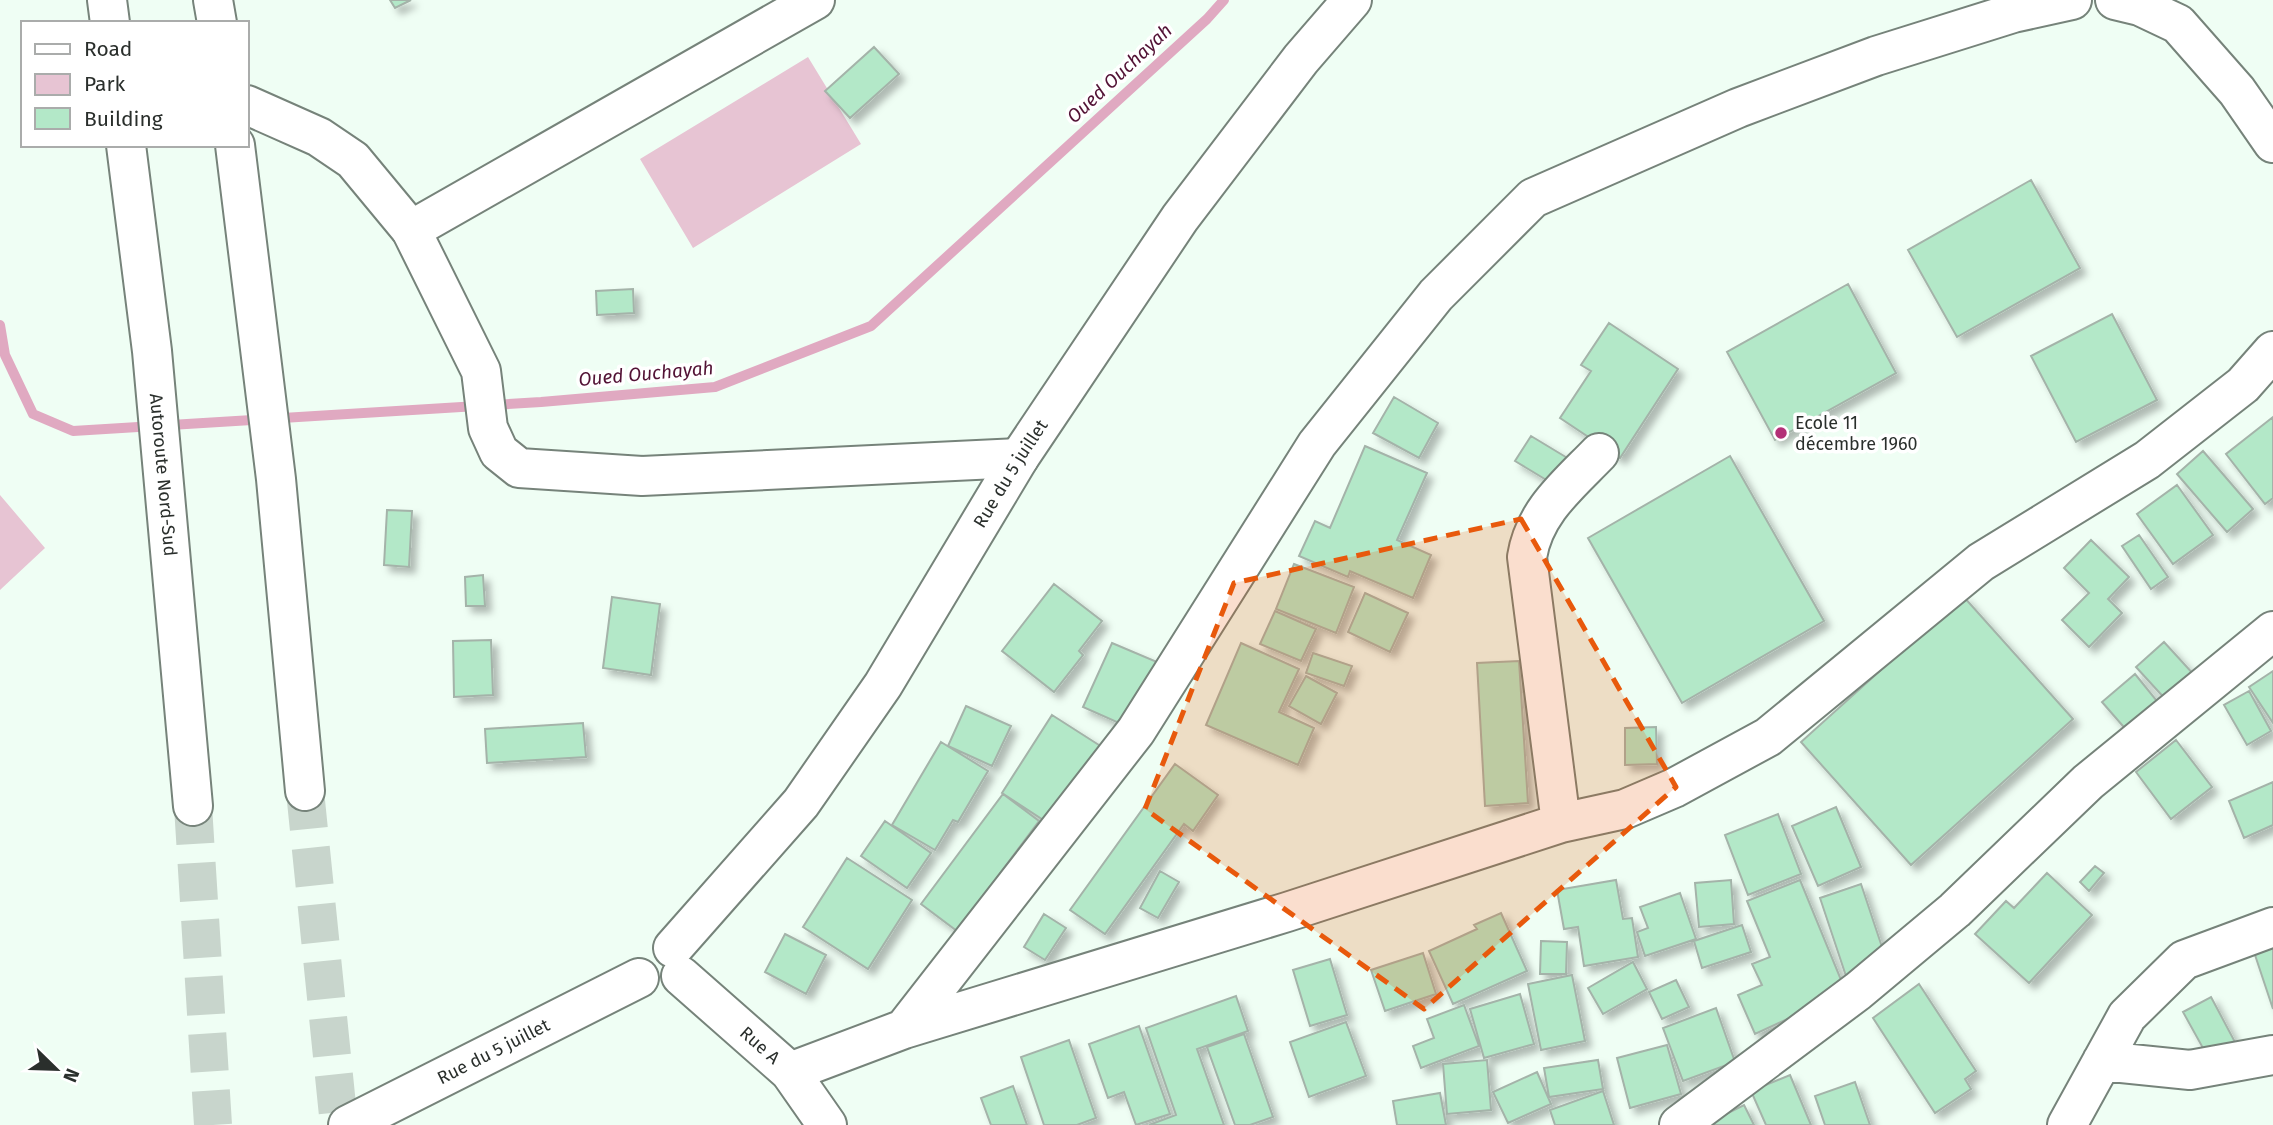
<svg xmlns="http://www.w3.org/2000/svg" width="2273" height="1125" font-family="'Fira Sans',sans-serif">
<style>
.green{fill:#e7c4d3}
.lines{fill:none;stroke-linecap:round;stroke-linejoin:round}
.stream{stroke:#e0a9c1;stroke-width:10}
.building{fill:#b3e8c8;stroke:#a4b3a9;stroke-width:2;filter:url(#shadow)}
.highway-tunnel{stroke:#c8d5cc;stroke-width:38;stroke-dasharray:38 19;stroke-linecap:butt}
.street-casing{stroke:#76837a;stroke-width:42}
.secondary-casing{stroke:#76837a;stroke-width:42}
.highway-casing{stroke:#76837a;stroke-width:42}
.street{stroke:#fff;stroke-width:38}
.secondary{stroke:#fff;stroke-width:38}
.highway{stroke:#fff;stroke-width:38}
.marked{fill:#e8590c;fill-opacity:0.2;stroke:#e8590c;stroke-width:5;stroke-dasharray:14 9;stroke-linejoin:round}
.poi-dot{fill:#b33077;stroke:#fff;stroke-width:2.5}
.labels{text-anchor:middle;stroke-width:7;stroke-linejoin:round;paint-order:stroke}
.poi-label{font-size:18px;fill:#2a2f2c;stroke:#fff;text-anchor:start}
.street-label{font-size:18px;fill:#2a2f2c;stroke:#fff}
.water-label{font-size:19px;font-style:italic;fill:#521235;stroke:#fff}
</style>
<defs>
<filter id="shadow"><feDropShadow dx="6" dy="6" stdDeviation="3.5" flood-color="#0004"/></filter>
</defs>
<rect width="100%" height="100%" fill="#effef4"/>
<!-- green -->
<path class="green" d="M 808,57 L 861,144 L 693,248 L 640,159 Z
M 0,495 L 45,548 L 0,590 Z"/>
<g class="lines">
<!-- stream -->
<path class="stream" d="M 0,325 L 5,355 L 33,414 L 73,431 L 541,402 L 715,387 L 871,326 L 1207,19 L 1224,0"/>
</g>
<!-- building -->
<path class="building" d="M 390,0 L 411,0 L 395,8 Z
M 874,47 L 899,74 L 850,118 L 825,91 Z
M 2031,180 L 2080,268 L 1957,337 L 1908,250 Z
M 1848,284 L 1896,373 L 1775,440 L 1727,352 Z
M 633,289 L 634,313 L 597,315 L 596,291 Z
M 2112,314 L 2157,400 L 2076,442 L 2031,356 Z
M 1609,323 L 1678,369 L 1620,458 L 1560,418 L 1591,371 L 1581,365 Z
M 1394,397 L 1438,423 L 1419,458 L 1373,433 Z
M 2273,417 L 2273,498 L 2265,504 L 2226,454 Z
M 1531,436 L 1574,462 L 1558,487 L 1515,461 Z
M 1365,446 L 1427,473 L 1397,540 L 1431,555 L 1413,598 L 1350,571 L 1348,577 L 1299,556 L 1315,521 L 1330,528 Z
M 2203,451 L 2253,509 L 2227,532 L 2177,474 Z
M 1730,456 L 1824,621 L 1682,703 L 1588,538 Z
M 2177,485 L 2213,535 L 2173,564 L 2137,514 Z
M 387,510 L 412,511 L 409,567 L 384,565 Z
M 2139,535 L 2168,577 L 2151,589 L 2122,546 Z
M 2091,540 L 2129,577 L 2108,599 L 2122,613 L 2089,647 L 2062,620 L 2089,593 L 2064,568 Z
M 1294,564 L 1354,587 L 1336,633 L 1276,609 Z
M 483,575 L 485,606 L 466,606 L 465,577 Z
M 1054,584 L 1102,621 L 1079,651 L 1083,655 L 1054,692 L 1002,651 Z
M 1365,593 L 1408,613 L 1390,652 L 1348,632 Z
M 1963,596 L 2073,719 L 1911,865 L 1801,742 Z
M 612,597 L 660,604 L 651,675 L 603,668 Z
M 1275,611 L 1316,629 L 1301,661 L 1260,644 Z
M 491,640 L 493,695 L 454,697 L 453,641 Z
M 2164,642 L 2196,677 L 2168,702 L 2136,667 Z
M 1112,643 L 1157,662 L 1128,727 L 1083,707 Z
M 1241,643 L 1299,669 L 1279,712 L 1314,728 L 1298,765 L 1206,725 Z
M 1313,653 L 1352,666 L 1344,686 L 1306,673 Z
M 1519,661 L 1528,803 L 1485,806 L 1477,663 Z
M 2273,671 L 2273,723 L 2249,687 Z
M 2135,674 L 2161,706 L 2129,733 L 2102,702 Z
M 1306,676 L 1337,693 L 1321,724 L 1289,706 Z
M 2249,691 L 2271,731 L 2247,745 L 2224,705 Z
M 966,706 L 1011,726 L 992,766 L 948,746 Z
M 1052,715 L 1102,747 L 1051,825 L 1002,793 Z
M 583,723 L 586,757 L 487,763 L 485,729 Z
M 1656,727 L 1657,764 L 1625,765 L 1625,728 Z
M 2176,740 L 2212,787 L 2171,819 L 2136,772 Z
M 941,742 L 988,771 L 958,822 L 953,820 L 935,850 L 892,825 Z
M 1175,764 L 1218,795 L 1193,831 L 1184,824 L 1105,934 L 1070,910 Z
M 2273,782 L 2273,825 L 2244,838 L 2229,801 Z
M 1003,794 L 1039,821 L 957,931 L 921,904 Z
M 1836,807 L 1861,867 L 1818,886 L 1792,826 Z
M 1778,814 L 1801,874 L 1748,895 L 1725,835 Z
M 885,821 L 931,853 L 907,888 L 861,856 Z
M 847,858 L 912,900 L 868,969 L 803,927 Z
M 2095,866 L 2104,873 L 2089,891 L 2080,882 Z
M 1160,871 L 1179,882 L 1158,918 L 1140,908 Z
M 2047,873 L 2092,915 L 2029,983 L 1975,934 L 2006,901 L 2014,908 Z
M 1616,880 L 1623,919 L 1632,918 L 1638,957 L 1584,966 L 1578,927 L 1564,929 L 1557,890 Z
M 1731,880 L 1734,924 L 1699,927 L 1695,883 Z
M 1800,880 L 1846,992 L 1755,1034 L 1738,995 L 1762,985 L 1752,964 L 1770,957 L 1747,901 Z
M 1861,884 L 1887,962 L 1846,976 L 1820,898 Z
M 1680,893 L 1696,939 L 1645,956 L 1637,932 L 1648,928 L 1640,907 Z
M 1501,913 L 1527,971 L 1453,1004 L 1429,951 L 1477,929 L 1474,925 Z
M 1044,914 L 1066,928 L 1045,960 L 1024,947 Z
M 1742,925 L 1751,952 L 1702,968 L 1694,941 Z
M 785,934 L 826,955 L 806,994 L 765,972 Z
M 1541,941 L 1567,942 L 1566,974 L 1540,974 Z
M 2273,946 L 2273,1009 L 2254,952 Z
M 1423,953 L 1436,994 L 1385,1011 L 1371,970 Z
M 1330,959 L 1347,1015 L 1310,1026 L 1293,970 Z
M 1633,962 L 1647,989 L 1603,1014 L 1588,988 Z
M 1572,975 L 1585,1041 L 1541,1050 L 1528,984 Z
M 1676,980 L 1689,1007 L 1662,1019 L 1649,992 Z
M 1919,984 L 1976,1071 L 1965,1079 L 1971,1089 L 1935,1113 L 1873,1018 Z
M 1520,994 L 1534,1044 L 1484,1058 L 1470,1009 Z
M 1236,996 L 1248,1031 L 1197,1049 L 1224,1125 L 1149,1125 L 1176,1115 L 1146,1028 Z
M 2211,997 L 2236,1044 L 2209,1059 L 2183,1012 Z
M 1464,1005 L 1479,1046 L 1421,1068 L 1413,1046 L 1434,1038 L 1427,1019 Z
M 1716,1008 L 1735,1062 L 1683,1081 L 1663,1028 Z
M 1346,1022 L 1366,1076 L 1309,1097 L 1290,1042 Z
M 1139,1026 L 1170,1114 L 1136,1125 L 1124,1092 L 1108,1098 L 1089,1044 Z
M 1244,1034 L 1273,1117 L 1250,1125 L 1235,1125 L 1207,1047 Z
M 1069,1040 L 1096,1118 L 1077,1125 L 1044,1125 L 1021,1057 Z
M 1667,1045 L 1681,1094 L 1630,1108 L 1617,1058 Z
M 1487,1060 L 1491,1110 L 1447,1114 L 1443,1064 Z
M 1598,1060 L 1603,1089 L 1549,1097 L 1544,1068 Z
M 1537,1072 L 1551,1104 L 1508,1123 L 1493,1092 Z
M 1790,1075 L 1811,1125 L 1766,1125 L 1751,1091 Z
M 1855,1082 L 1870,1125 L 1825,1125 L 1815,1096 Z
M 1013,1086 L 1027,1125 L 991,1125 L 981,1098 Z
M 1603,1091 L 1614,1125 L 1555,1125 L 1550,1110 Z
M 1440,1093 L 1446,1125 L 1397,1125 L 1393,1101 Z
M 1744,1105 L 1754,1125 L 1714,1125 L 1712,1121 Z"/>
<g class="lines">
<!-- highway-tunnel -->
<path class="highway-tunnel" d="M 305,791 L 339,1125
M 193,806 L 213,1125"/>
<!-- street casing -->
<g class="street-casing">
<path id="street" d="M 2115,0 L 2140,6 L 2178,24 L 2237,91 L 2273,143
M 411,230 L 815,0
M 1561,823 L 1527,557 C 1534,512 1568,485 1599,453
M 904,1029 L 1287,912 L 1561,823 L 1625,809 L 1674,788 L 1768,737 L 1981,562 L 2147,460 L 2243,385 L 2273,351
M 2102,1061 L 2190,1070 L 2273,1055
M 790,1072 L 904,1029 L 1136,731 L 1317,444 L 1436,295 L 1533,198 L 1738,108 L 1876,56 L 2013,13 L 2072,0
M 1679,1125 L 1858,991 L 1955,910 L 2088,782 L 2273,631
M 2067,1125 L 2127,1016 L 2184,960 L 2273,927"/>
</g>
<!-- secondary casing -->
<g class="secondary-casing">
<g id="secondary">
<path d="M 247,105 L 319,137 L 353,160 L 411,230 L 481,371 L 488,428 L 499,452 L 519,468 L 642,476 L 1019,458"/>
<path id="s1" d="M 673,948 L 801,803 L 883,685 L 1019,458 L 1180,218 L 1301,59 L 1352,0"/>
<path id="s2" d="M 681,976 L 790,1072 L 827,1125"/>
<path id="s3" d="M 348,1125 L 639,978"/>
</g>
</g>
<!-- highway casing -->
<g class="highway-casing">
<g id="highway">
<path d="M 107,0 L 110,23"/>
<path d="M 213,0 L 217,23"/>
<path id="s4" d="M 126,145 L 152,351 L 193,806"/>
<path d="M 235,145 L 276,479 L 305,791"/>
</g>
</g>
<!-- street -->
<use href="#street" class="street"/>
<!-- secondary -->
<use href="#secondary" class="secondary"/>
<!-- highway -->
<use href="#highway" class="highway"/>
</g>
<!-- marked area -->
<path class="marked" d="M 1521,519 L 1676,787 L 1424,1009 L 1145,809 L 1234,583 Z"/>
<!-- markers -->
<circle class="poi-dot" cx="1781" cy="433" r="7"/>
<g class="labels">
<!-- poi labels -->
<g class="poi-label">
<text x="1795" y="429">Ecole 11<tspan x="1795" dy="21">décembre 1960</tspan></text>
</g>
<!-- street labels -->
<g class="street-label">
<text dy="6" stroke="none"><textPath href="#s1" startOffset="584">Rue du 5 juillet</textPath></text>
<text dy="6" stroke="none"><textPath href="#s4" startOffset="332">Autoroute Nord-Sud</textPath></text>
<text dy="6" stroke="none"><textPath href="#s2" startOffset="105">Rue A</textPath></text>
<text dy="6" stroke="none"><textPath href="#s3" startOffset="163">Rue du 5 juillet</textPath></text>
</g>
<!-- water labels -->
<g class="water-label">
<text transform="translate(1119 73) rotate(-43)" y="7">Oued Ouchayah</text>
<text transform="translate(646 373) rotate(-5)" y="7">Oued Ouchayah</text>
</g>
</g>
<!-- legend -->
<rect x="21" y="21" width="228" height="126" fill="#ffffff" stroke="#aaacab" stroke-width="2"/>
<rect x="35" y="44" width="35" height="10" fill="#ffffff" stroke="#aaacab" stroke-width="2"/>
<text x="84" y="56" font-size="21" fill="#2a2f2c">Road</text>
<rect x="35" y="74" width="35" height="21" fill="#e7c4d3" stroke="#aaacab" stroke-width="2"/>
<text x="84" y="91" font-size="21" fill="#2a2f2c">Park</text>
<rect x="35" y="108" width="35" height="21" fill="#b3e8c8" stroke="#aaacab" stroke-width="2"/>
<text x="84" y="126" font-size="21" fill="#2a2f2c">Building</text>
<!-- north arrow -->
<g transform="translate(56 1069) rotate(113)" stroke="#ffffff" stroke-width="5" paint-order="stroke">
<path d="M0-5L12 26L0 18L-12 26Z" fill="#2a2f2c"/>
<text y="-10" font-size="19" font-weight="bold" text-anchor="middle" fill="#2a2f2c">N</text>
</g>
</svg>
